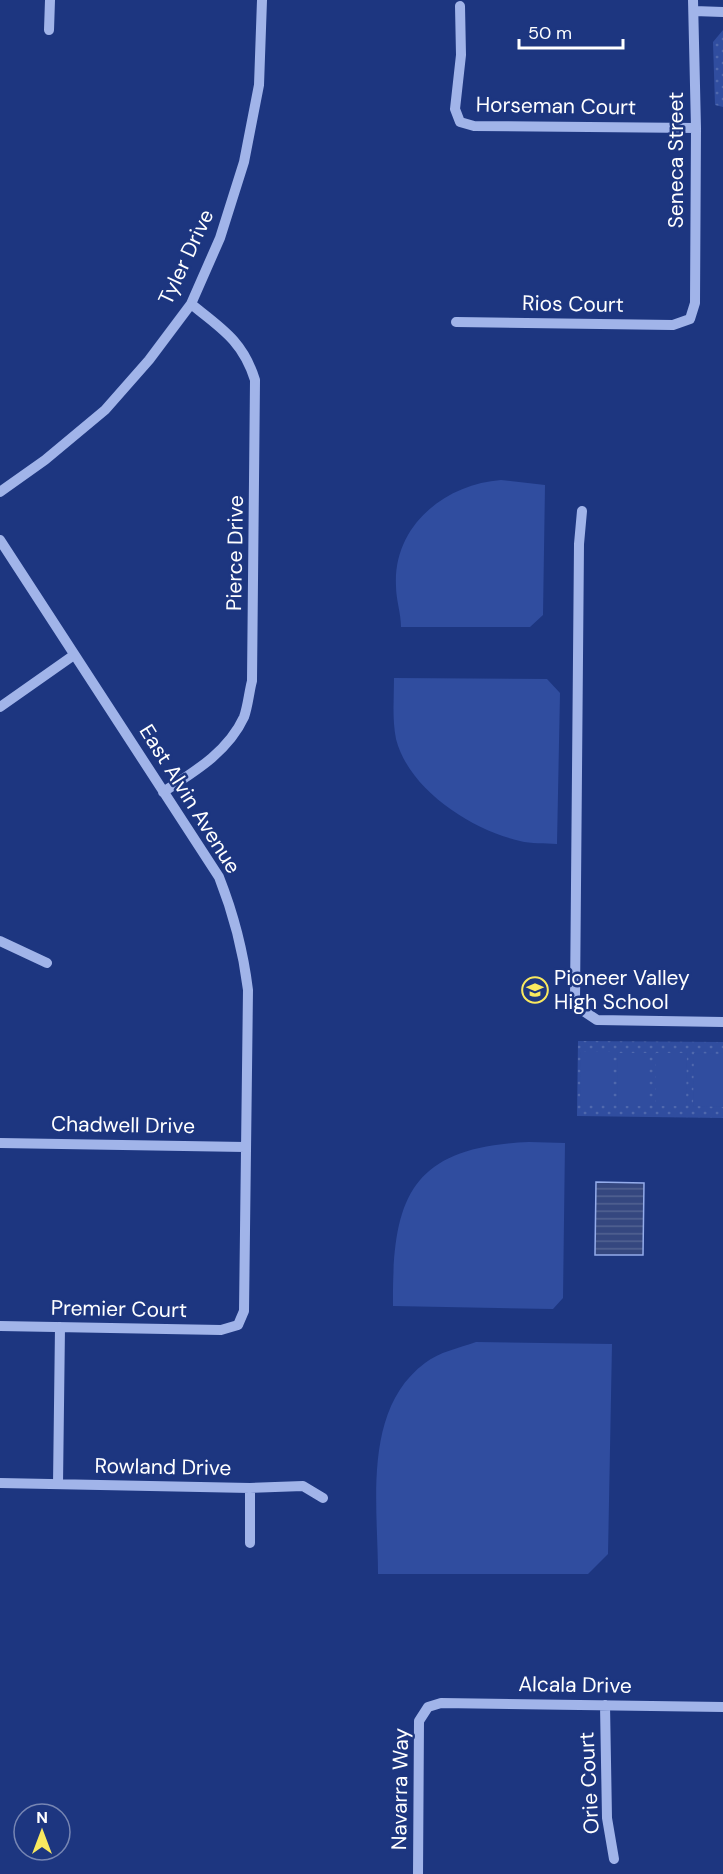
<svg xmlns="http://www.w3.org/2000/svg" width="723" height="1874" font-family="'DM Sans',sans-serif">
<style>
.park{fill:url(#park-dots)}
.pitch{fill:#304d9f}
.water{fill:url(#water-rules);stroke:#94aceb;stroke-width:1.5}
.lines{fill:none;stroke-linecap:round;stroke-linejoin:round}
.minor{stroke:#a1b4e9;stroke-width:10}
.labels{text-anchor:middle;stroke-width:5;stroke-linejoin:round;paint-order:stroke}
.street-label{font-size:21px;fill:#fff;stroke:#1d3680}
.poi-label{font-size:21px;fill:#fff;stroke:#1d3680;text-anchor:start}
</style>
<defs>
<pattern id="park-dots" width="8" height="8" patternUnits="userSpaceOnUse" patternTransform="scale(1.5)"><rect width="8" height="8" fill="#304d9f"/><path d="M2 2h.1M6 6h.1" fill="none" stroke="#4f68ad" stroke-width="1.8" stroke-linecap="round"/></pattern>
<pattern id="water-rules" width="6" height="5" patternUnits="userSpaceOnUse" patternTransform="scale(1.5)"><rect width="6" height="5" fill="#35477f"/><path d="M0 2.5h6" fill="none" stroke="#536392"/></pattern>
</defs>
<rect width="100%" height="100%" fill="#1d3680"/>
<!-- park -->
<path class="park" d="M 723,30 L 723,107 L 715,105 L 713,42 Z
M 578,1041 L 723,1042 L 723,1118 L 577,1116 Z"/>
<!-- pitch -->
<path class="pitch" d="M 501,480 L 545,485 L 543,615 L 530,627 L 401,627 C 401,613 396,600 396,586 C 393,525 446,484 501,480 Z
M 394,678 L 547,679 L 560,693 L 557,844 C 545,843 531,844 520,841 C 472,830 409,790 396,739 C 392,719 394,698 394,678 Z
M 581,1052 L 611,1052 L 611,1105 L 580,1105 Z
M 618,1053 L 648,1053 L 648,1106 L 617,1106 Z
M 656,1053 L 687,1053 L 686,1106 L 656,1106 Z
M 694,1053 L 723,1054 L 723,1107 L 693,1106 Z
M 529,1142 L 565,1143 L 563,1298 L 553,1309 L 393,1306 C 392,1198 410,1147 529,1142 Z
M 476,1342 L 612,1344 L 608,1554 L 588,1574 L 378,1574 C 378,1505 362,1410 425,1363 C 439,1352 459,1348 476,1342 Z"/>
<!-- water -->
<path class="water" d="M 596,1182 L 644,1183 L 643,1255 L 595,1255 Z"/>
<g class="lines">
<!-- minor -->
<path class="minor" d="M 460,6 L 461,55 L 455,109 L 460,122 L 474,126 L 696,128
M 694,11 L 723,12
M 49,30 L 50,0
M 456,322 L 673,325 L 690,319 L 695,303 L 696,128 L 693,0
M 0,492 L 45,460 L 105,410 L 149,360 L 191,304 L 220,238 L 244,162 L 259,85 L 262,0
M 582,511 L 579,544 L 575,999 L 585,1012 L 597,1020 L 723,1022
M 0,540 L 219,877 C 234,915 243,949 248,990 L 244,1311 L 238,1325 L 221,1330 L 0,1326
M 0,707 L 74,655
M 163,792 C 194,772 228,752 244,717 C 248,706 249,692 252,681 L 255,380 C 243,341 221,328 191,304
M 0,941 L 47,963
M 0,1143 L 245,1147
M 0,1483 L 250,1488 L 303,1486 L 323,1498
M 58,1484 L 60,1327
M 250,1488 L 250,1543
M 605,1705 L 607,1818 L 614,1859
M 418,1874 L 419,1721 L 428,1707 L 441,1703 L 723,1707"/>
</g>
<!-- icons -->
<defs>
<g id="school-ring" transform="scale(1.35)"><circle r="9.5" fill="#1d3680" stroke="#f9e95f" stroke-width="1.5"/><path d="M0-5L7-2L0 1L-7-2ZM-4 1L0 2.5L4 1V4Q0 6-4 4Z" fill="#f9e95f"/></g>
</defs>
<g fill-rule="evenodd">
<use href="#school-ring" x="535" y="990"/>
</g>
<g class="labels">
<!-- street labels -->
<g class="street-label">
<text transform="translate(556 106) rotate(1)" y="7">Horseman Court</text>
<text transform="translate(676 160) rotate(-90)" y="7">Seneca Street</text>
<text transform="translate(186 257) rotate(-65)" y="7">Tyler Drive</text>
<text transform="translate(573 304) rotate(1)" y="7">Rios Court</text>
<text transform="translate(235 553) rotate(-89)" y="7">Pierce Drive</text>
<text transform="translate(190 799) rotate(58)" y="7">East Alvin Avenue</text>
<text transform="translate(123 1125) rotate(1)" y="7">Chadwell Drive</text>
<text transform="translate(119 1309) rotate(1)" y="7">Premier Court</text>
<text transform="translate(163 1467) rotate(1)" y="7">Rowland Drive</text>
<text transform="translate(575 1685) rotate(1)" y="7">Alcala Drive</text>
<text transform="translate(589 1783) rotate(-93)" y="7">Orie Court</text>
<text transform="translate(400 1789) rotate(-89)" y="7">Navarra Way</text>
</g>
<!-- poi labels -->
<g class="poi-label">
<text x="554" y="985">Pioneer Valley<tspan x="554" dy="24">High School</tspan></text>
</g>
</g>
<!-- north arrow -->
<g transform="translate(42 1832)"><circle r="28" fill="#1d3680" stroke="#7786b3" stroke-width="1.5"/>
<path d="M0-4.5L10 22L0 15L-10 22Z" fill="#f9e95f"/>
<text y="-9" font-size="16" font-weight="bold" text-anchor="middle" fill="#ffffff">N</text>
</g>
<!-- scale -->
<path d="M519 39v9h104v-9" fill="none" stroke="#ffffff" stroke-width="3"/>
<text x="528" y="39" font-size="18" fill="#ffffff" stroke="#1d3680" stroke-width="4.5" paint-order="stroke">50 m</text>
</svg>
